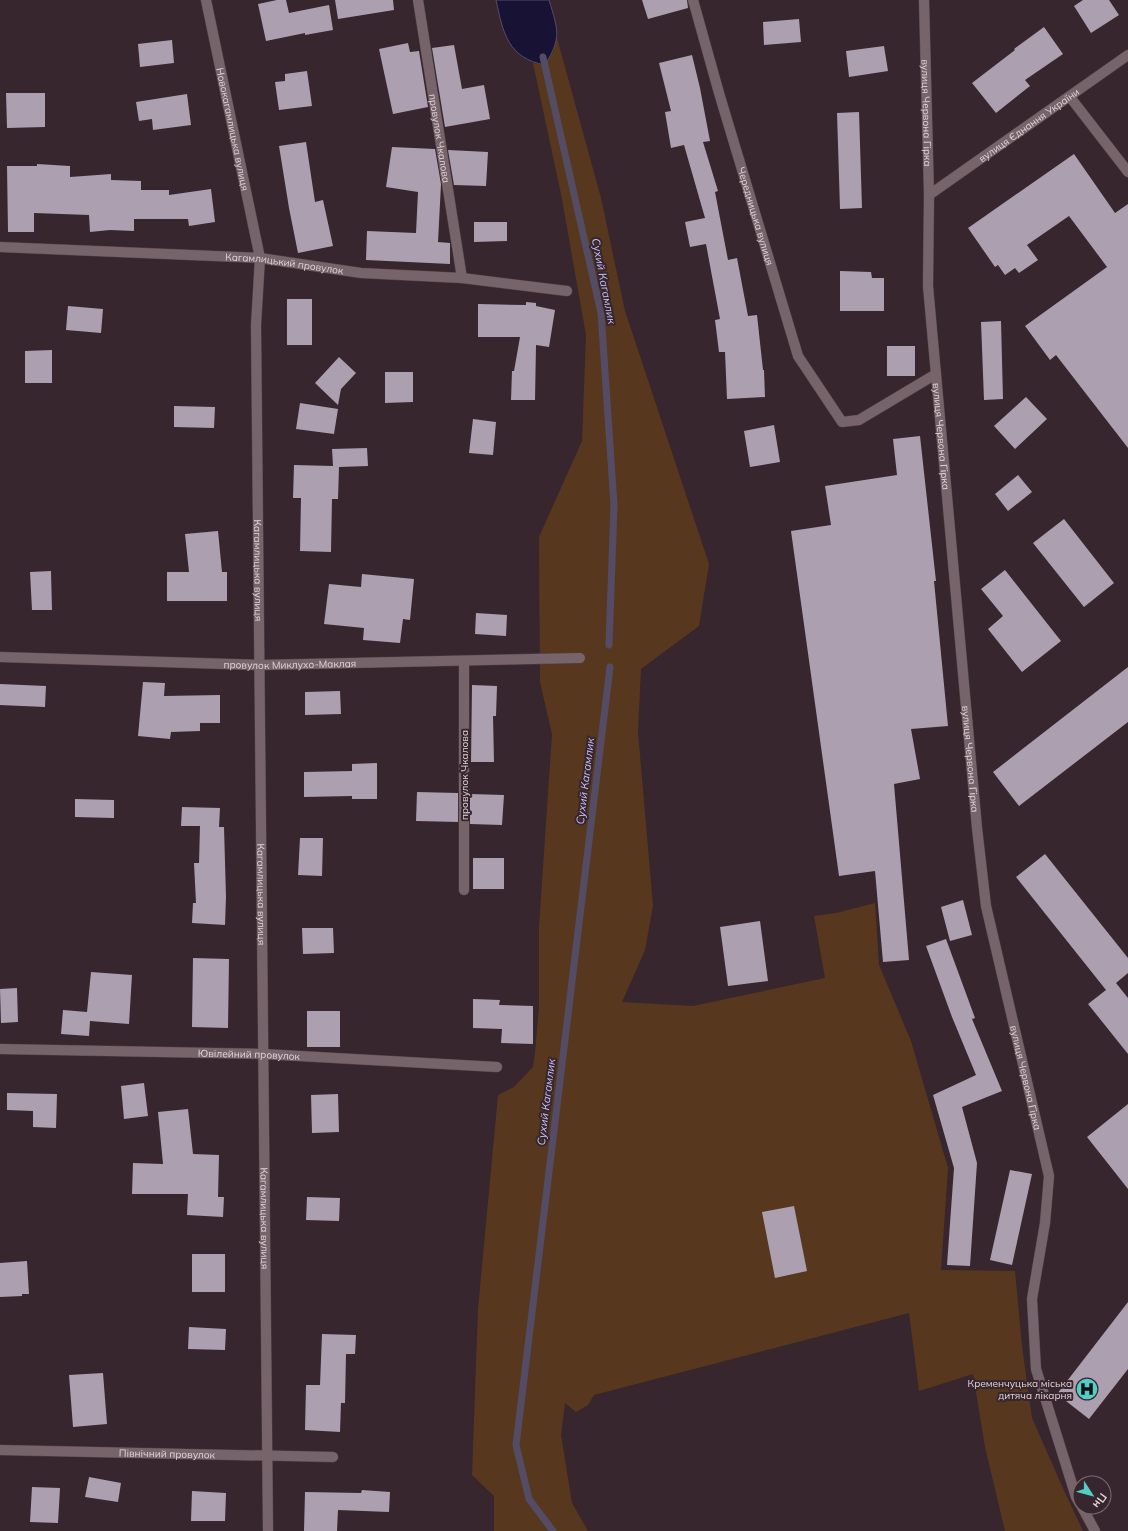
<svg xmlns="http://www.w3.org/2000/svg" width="1128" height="1531" font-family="Mulish,sans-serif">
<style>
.green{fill:#57381e}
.water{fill:#181234;stroke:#544c65}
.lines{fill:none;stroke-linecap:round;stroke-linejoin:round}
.stream{stroke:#544c65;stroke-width:7}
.building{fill:#ac9faf}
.street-casing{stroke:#504248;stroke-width:11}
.street{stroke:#77636a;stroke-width:10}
.labels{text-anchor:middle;stroke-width:4;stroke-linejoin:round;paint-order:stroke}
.street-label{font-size:10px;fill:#e0d4d8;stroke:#37262d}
.poi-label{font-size:10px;fill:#e0d4d8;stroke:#37262d;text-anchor:end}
.water-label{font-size:11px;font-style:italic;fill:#c8c3fa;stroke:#37262d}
</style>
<rect width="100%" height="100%" fill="#37262d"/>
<!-- green -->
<path class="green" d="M 557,38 L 601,198 L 625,311 L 709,564 L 699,626 L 641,669 L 638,732 L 653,906 L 645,950 L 622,1002 L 693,1006 L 825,978 L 814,916 L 836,913 L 875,903 L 879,965 L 911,1041 L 948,1168 L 941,1270 L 1015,1271 L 1022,1346 L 1032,1418 L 1066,1495 L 1083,1531 L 1005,1531 L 985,1447 L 973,1374 L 919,1391 L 909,1313 L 594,1395 L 588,1405 L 576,1412 L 565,1403 L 561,1435 L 572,1503 L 588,1531 L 494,1531 L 494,1496 L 472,1475 L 478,1309 L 498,1095 L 514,1087 L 533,1067 L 535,1053 L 539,1007 L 539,927 L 552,734 L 540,682 L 539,537 L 582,441 L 586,335 L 562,199 L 533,63 L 545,65 L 554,50 Z"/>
<!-- water -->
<path class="water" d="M 496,0 L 549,0 C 558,30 562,37 545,65 C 508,58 503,33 496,0 Z"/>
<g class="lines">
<!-- stream -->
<path class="stream" d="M 543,57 L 601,313 L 614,505 L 609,645
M 553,1531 L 529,1499 L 516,1445 L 610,667"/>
</g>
<!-- building -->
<path class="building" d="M 277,0 L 286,0 L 289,13 L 329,5 L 333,30 L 305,35 L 305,33 L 266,41 L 258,4 Z
M 335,0 L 393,0 L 394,10 L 338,19 Z
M 642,0 L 687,0 L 688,8 L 648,19 Z
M 1083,0 L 1109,0 L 1119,15 L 1091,33 L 1074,6 Z
M 799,19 L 801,42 L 764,45 L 763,22 Z
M 1044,27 L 1063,54 L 1025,80 L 1030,86 L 996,113 L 972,83 L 1015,50 L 1014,49 Z
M 172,40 L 174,63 L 140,67 L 138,44 Z
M 408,43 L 410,52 L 419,51 L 428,107 L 393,114 L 379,49 Z
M 454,45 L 462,89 L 484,85 L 490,119 L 445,127 L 432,48 Z
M 884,46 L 888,71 L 849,77 L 846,51 Z
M 692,55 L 700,88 L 710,141 L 703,142 L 718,191 L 715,192 L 728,260 L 737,258 L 748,316 L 757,315 L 763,370 L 764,370 L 765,397 L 727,399 L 725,352 L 719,352 L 715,320 L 720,319 L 706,244 L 690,247 L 685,222 L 705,218 L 684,145 L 671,148 L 665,112 L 671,111 L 659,63 Z
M 307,71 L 312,106 L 279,110 L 275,82 L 285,81 L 285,74 Z
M 6,93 L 45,93 L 45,127 L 7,128 Z
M 187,94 L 191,125 L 153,130 L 152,119 L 139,121 L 136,102 Z
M 859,112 L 862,208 L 840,209 L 837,113 Z
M 306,142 L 315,202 L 323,200 L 333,246 L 298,253 L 289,208 L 279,146 Z
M 392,147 L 435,149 L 441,184 L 438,242 L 450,243 L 450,264 L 366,260 L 367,231 L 416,233 L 418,192 L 386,187 Z
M 448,150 L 488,152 L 486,186 L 454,185 Z
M 1074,154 L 1115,213 L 1128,204 L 1128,448 L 1056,355 L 1050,360 L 1025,326 L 1107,267 L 1069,216 L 1027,245 L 1038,260 L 1019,273 L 1015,268 L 1005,275 L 998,265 L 995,267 L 968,228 Z
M 37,164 L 70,166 L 70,177 L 111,174 L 111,180 L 141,181 L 141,190 L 169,190 L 169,195 L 211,189 L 215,222 L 189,226 L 188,219 L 134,219 L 134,231 L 110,230 L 90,232 L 89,215 L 34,213 L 34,232 L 8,232 L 7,166 L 37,166 Z
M 474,222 L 507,222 L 507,241 L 474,242 Z
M 840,271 L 871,272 L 872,278 L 884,278 L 884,311 L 840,311 Z
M 287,299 L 312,299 L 312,345 L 287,345 Z
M 526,302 L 536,303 L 536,306 L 555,310 L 549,347 L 536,345 L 535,400 L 511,400 L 512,371 L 514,371 L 520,337 L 478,337 L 478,304 L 526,305 Z
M 68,306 L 103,309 L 101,333 L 66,330 Z
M 1001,321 L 1003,399 L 984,400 L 981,322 Z
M 887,346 L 915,346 L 915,376 L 887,376 Z
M 52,350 L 52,383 L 25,383 L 25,351 Z
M 339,357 L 356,373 L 341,389 L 338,405 L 315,383 Z
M 385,372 L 413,372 L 413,402 L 385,403 Z
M 1026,397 L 1047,419 L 1015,449 L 994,426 Z
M 300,403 L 338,409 L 334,434 L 296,429 Z
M 174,406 L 215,407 L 214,428 L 174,427 Z
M 473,419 L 496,422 L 493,455 L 469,453 Z
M 774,425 L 780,462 L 750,467 L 744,431 Z
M 920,436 L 936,581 L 934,581 L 948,726 L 911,729 L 920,779 L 894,784 L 909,960 L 883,962 L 875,871 L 839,876 L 791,531 L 831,525 L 825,486 L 897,475 L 893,439 Z
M 367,448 L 368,466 L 339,467 L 338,499 L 332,499 L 331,552 L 300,551 L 301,498 L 293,498 L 294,465 L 333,466 L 332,449 Z
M 1018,475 L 1032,492 L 1008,511 L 995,494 Z
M 1064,519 L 1114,583 L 1084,607 L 1033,543 Z
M 218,531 L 222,572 L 227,572 L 227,601 L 167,601 L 167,572 L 189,572 L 185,534 Z
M 1005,570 L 1061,641 L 1022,672 L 988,629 L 1003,616 L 981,589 Z
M 51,571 L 52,610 L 32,610 L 30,572 Z
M 362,574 L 414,579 L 410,620 L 403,619 L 400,643 L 363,640 L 364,628 L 324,624 L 329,584 L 361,587 Z
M 476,613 L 507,615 L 506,636 L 475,634 Z
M 1128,667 L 1128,722 L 1019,806 L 993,772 Z
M 143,682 L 165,683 L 164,696 L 220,695 L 220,723 L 200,723 L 200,731 L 171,732 L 170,739 L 138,736 Z
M 0,684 L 46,686 L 45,707 L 0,705 Z
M 472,685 L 497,686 L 496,716 L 493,716 L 494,762 L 471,762 Z
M 340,691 L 341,714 L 305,715 L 305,692 Z
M 377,763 L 377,799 L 352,799 L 352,796 L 304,797 L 304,772 L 352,771 L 352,764 Z
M 417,792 L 458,793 L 458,822 L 416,821 Z
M 470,794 L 504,795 L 502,825 L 470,824 Z
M 75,799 L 114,800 L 114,818 L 75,817 Z
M 182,807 L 220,808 L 219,827 L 224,827 L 226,897 L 225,925 L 192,923 L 193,903 L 196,903 L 194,863 L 199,863 L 200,826 L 181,826 Z
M 300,838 L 323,838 L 322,876 L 298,875 Z
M 1045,854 L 1128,958 L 1128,973 L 1116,983 L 1128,998 L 1128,1054 L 1088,1004 L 1106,990 L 1016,877 Z
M 473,858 L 504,858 L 504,889 L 473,889 Z
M 963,900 L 972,935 L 950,941 L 941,907 Z
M 760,921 L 768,981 L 728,986 L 720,927 Z
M 302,928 L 333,928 L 334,953 L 303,954 Z
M 946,939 L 975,1018 L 972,1019 L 1002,1091 L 962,1107 L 977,1163 L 970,1266 L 947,1265 L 954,1168 L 933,1095 L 976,1075 L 952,1017 L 926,946 Z
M 193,958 L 229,959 L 228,1028 L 192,1027 Z
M 91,972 L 132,975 L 129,1024 L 90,1021 L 89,1036 L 61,1034 L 63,1010 L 87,1012 Z
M 17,988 L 18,1022 L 1,1023 L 0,989 Z
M 473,999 L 500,1000 L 499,1005 L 533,1006 L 533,1044 L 501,1043 L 502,1029 L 473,1028 Z
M 307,1011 L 340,1011 L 340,1047 L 307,1047 Z
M 144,1083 L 148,1116 L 124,1119 L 121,1086 Z
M 7,1093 L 57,1094 L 56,1128 L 33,1127 L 33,1111 L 7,1110 Z
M 338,1094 L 339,1132 L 312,1133 L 311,1095 Z
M 1128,1104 L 1128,1189 L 1087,1137 Z
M 188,1109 L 193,1154 L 219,1155 L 218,1197 L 224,1197 L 223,1217 L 187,1215 L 188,1194 L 132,1194 L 133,1163 L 163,1164 L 158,1112 Z
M 1010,1170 L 1032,1174 L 1012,1265 L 990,1260 Z
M 307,1197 L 340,1198 L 339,1221 L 306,1220 Z
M 794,1206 L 807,1271 L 775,1278 L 762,1212 Z
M 192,1254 L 225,1254 L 225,1292 L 192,1292 Z
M 27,1261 L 29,1294 L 22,1294 L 22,1296 L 0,1297 L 0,1263 Z
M 1128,1302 L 1128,1369 L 1089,1419 L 1057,1394 Z
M 189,1327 L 226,1329 L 225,1350 L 188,1349 Z
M 322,1334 L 356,1335 L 355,1354 L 346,1354 L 345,1403 L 341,1403 L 340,1432 L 305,1430 L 306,1385 L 320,1385 Z
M 103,1373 L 107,1424 L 73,1427 L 69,1375 Z
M 89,1477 L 121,1483 L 118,1502 L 85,1497 Z
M 32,1487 L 60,1488 L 58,1523 L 30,1522 Z
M 362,1490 L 390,1492 L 389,1512 L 338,1510 L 337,1531 L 304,1531 L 305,1492 L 361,1493 Z
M 192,1491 L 226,1493 L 225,1521 L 191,1521 Z"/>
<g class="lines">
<!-- street casing -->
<g class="street-casing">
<g id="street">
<path id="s1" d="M 206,0 L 260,258 L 256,325 L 268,1531"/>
<path id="s2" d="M 418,0 L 462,278"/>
<path id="s3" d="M 693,0 L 719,93 L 798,356 L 842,422 L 859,420 L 936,374"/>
<path id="s4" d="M 924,0 L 929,195 L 928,286 L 977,828 L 986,906 L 1049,1176 L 1045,1223 L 1032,1299 L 1036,1369 L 1076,1497 L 1080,1504"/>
<path d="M 1070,97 L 1128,172"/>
<path id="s5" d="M 929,195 L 1128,55"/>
<path id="s6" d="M 0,247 L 260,258 L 361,273 L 462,278 L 567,291"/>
<path id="s7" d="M 0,657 L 260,665 L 580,658"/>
<path d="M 464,661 L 464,890"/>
<path id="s8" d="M 0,1049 L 263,1054 L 497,1067"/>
<path id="s9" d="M 0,1450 L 333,1457"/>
<path d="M 1082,1507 L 1095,1531"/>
</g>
</g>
<!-- street -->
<use href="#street" class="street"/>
</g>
<!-- icons -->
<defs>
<g id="hospital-disc" transform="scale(1.15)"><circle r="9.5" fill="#54cdc7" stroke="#37262d"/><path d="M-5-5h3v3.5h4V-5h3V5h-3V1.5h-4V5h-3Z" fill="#111"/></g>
</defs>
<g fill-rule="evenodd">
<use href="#hospital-disc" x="1087" y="1389"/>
</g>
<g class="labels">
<!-- street labels -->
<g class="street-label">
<text dy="4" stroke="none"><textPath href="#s4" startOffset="113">вулиця Червона Гірка</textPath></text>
<text dy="4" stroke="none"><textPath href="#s5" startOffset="122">вулиця Єднання України</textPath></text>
<text dy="4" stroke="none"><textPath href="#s1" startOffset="132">Новокагамлицька вулиця</textPath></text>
<text dy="4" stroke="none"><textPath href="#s2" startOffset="140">провулок Чкалова</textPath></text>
<text dy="4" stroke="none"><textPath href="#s3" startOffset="225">Чередницька вулиця</textPath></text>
<text dy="4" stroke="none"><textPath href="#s6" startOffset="285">Кагамлицький провулок</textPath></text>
<text dy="4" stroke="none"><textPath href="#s4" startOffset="437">вулиця Червона Гірка</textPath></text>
<text dy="4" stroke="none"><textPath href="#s1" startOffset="576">Кагамлицька вулиця</textPath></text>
<text dy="4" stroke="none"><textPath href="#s7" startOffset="290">провулок Миклухо-Маклая</textPath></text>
<text dy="4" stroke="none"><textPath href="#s4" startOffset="761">вулиця Червона Гірка</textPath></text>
<text transform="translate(464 775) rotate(-90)" y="4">провулок Чкалова</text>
<text dy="4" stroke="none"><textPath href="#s1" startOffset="900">Кагамлицька вулиця</textPath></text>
<text dy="4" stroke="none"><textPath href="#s8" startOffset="249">Ювілейний провулок</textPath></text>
<text dy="4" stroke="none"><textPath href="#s4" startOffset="1085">вулиця Червона Гірка</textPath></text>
<text dy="4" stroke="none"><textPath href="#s1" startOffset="1224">Кагамлицька вулиця</textPath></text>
<text dy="4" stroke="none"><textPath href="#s9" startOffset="167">Північний провулок</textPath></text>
</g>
<!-- poi labels -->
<g class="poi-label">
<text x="1072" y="1387">Кременчуцька міська<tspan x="1072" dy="12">дитяча лікарня</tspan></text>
</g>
<!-- water labels -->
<g class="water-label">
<text transform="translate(604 281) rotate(79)" y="4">Сухий Кагамлик</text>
<text transform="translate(585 781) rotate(-83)" y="4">Сухий Кагамлик</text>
<text transform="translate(546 1102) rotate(-83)" y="4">Сухий Кагамлик</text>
</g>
</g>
<!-- north arrow -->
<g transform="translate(1092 1495) rotate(126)"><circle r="19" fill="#37262d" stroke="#7b6c71"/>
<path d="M0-3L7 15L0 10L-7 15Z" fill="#54cdc7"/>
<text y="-6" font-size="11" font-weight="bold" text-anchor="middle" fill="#e0d4d8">Пн</text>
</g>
</svg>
